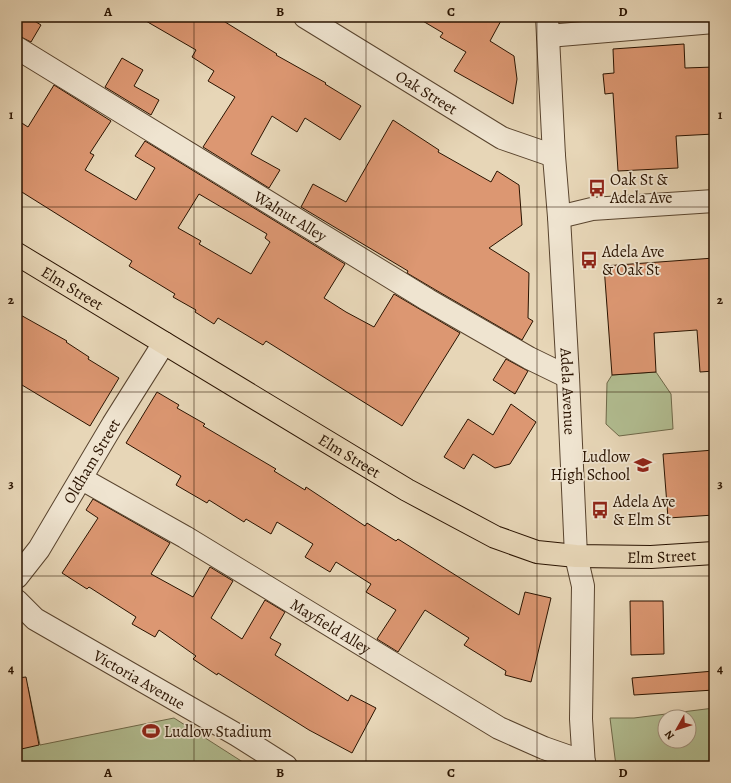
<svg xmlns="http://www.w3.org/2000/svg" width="731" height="783" font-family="Alegreya,serif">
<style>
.green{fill:#b2be92;stroke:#6e6849;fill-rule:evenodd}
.building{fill:#dc9772;stroke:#2a1300;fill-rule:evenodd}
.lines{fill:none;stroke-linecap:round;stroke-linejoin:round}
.minor-casing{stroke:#59442e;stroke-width:24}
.major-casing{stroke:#2a1300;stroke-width:24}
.minor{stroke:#efe4d0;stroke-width:22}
.major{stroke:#e7d6b7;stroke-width:22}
.grid{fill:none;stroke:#2a1300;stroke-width:1;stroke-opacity:0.55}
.labels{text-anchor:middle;stroke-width:3.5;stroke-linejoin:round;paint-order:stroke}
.street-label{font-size:16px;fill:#2a1300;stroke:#efe4d0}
.poi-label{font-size:16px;fill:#2a1300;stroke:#efe4d0;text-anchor:start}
.neatline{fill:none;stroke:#2a1300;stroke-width:1.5}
.grid-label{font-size:13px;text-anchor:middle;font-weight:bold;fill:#2a1300}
</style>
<rect width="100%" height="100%" fill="#e7d6b7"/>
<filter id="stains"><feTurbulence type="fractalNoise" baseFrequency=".005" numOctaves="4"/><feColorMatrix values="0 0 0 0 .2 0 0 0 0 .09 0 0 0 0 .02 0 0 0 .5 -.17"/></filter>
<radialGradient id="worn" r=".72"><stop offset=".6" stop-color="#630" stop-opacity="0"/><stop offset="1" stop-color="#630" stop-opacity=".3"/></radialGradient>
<!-- green -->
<path class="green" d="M 656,372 L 671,394 L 673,429 L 619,436 L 606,424 L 607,383 L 612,375 Z
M 28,687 L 40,745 L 174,718 L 249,766 L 17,766 L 17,690 Z
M 714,708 L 714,766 L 616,766 L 610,718 L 634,718 ZM 665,717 L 689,717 L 689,741 L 665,741 Z"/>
<!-- building -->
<path class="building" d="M 17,17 L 28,17 L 41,25 L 31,42 L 17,35 Z
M 139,17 L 217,17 L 277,54 L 276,55 L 326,83 L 325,84 L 361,106 L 340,140 L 305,118 L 297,132 L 272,116 L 251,154 L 280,170 L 269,188 L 203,147 L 235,97 L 208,81 L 214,71 L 192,57 L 196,50 Z
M 416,17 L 503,17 L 490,41 L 514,56 L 517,79 L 513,104 L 454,71 L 466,52 L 440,37 L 443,33 Z
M 684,44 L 685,68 L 714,67 L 714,134 L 676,136 L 678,168 L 618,171 L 613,93 L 605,94 L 603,74 L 614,73 L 613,49 Z
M 122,58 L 143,70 L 134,86 L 159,100 L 151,115 L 105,87 Z
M 54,85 L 111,121 L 90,153 L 94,155 L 85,170 L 136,200 L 155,168 L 135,156 L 145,141 L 345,264 L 324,298 L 346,312 L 374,327 L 394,294 L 460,333 L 402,426 L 266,341 L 263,345 L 218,318 L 214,324 L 195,312 L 196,310 L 173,297 L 175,294 L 129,266 L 132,261 L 17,189 L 17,120 L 28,127 ZM 199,194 L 267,234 L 265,238 L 270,242 L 251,274 L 199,244 L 201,241 L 178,228 Z
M 393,120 L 439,150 L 438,152 L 491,182 L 497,171 L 519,185 L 522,225 L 489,248 L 529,273 L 528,318 L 533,321 L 522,340 L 434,289 L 407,273 L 408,271 L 301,207 L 313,184 L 346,202 Z
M 714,258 L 714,371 L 700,372 L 697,330 L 654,333 L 656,372 L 612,375 L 604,266 Z
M 17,313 L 67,341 L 66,342 L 89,357 L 88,359 L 119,378 L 90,426 L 17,382 Z
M 506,359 L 528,371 L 515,394 L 493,380 Z
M 157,392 L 179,405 L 177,408 L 205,424 L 203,426 L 276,469 L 274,471 L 305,490 L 306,487 L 365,526 L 367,523 L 396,541 L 398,539 L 519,615 L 525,592 L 551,598 L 531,682 L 505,675 L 506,671 L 464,645 L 469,638 L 425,610 L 398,652 L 377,639 L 396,610 L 366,592 L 371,584 L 336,562 L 330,572 L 305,557 L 313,544 L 277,522 L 271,534 L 246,519 L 244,522 L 209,500 L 207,503 L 176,485 L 181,476 L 126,443 Z
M 511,404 L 536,422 L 510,464 L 495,468 L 473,454 L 464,469 L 444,457 L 468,419 L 493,435 Z
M 714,450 L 714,515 L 668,518 L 663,454 Z
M 93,499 L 170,543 L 151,574 L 193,597 L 210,567 L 233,581 L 211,618 L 242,639 L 265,600 L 285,612 L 270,638 L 281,644 L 275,655 L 348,701 L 351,695 L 376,708 L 352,753 L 309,730 L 218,673 L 217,675 L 193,659 L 196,656 L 159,630 L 155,637 L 132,624 L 136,617 L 89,587 L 87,589 L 62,573 L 98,518 L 86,510 Z
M 630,601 L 663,601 L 664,654 L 631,655 Z
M 714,671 L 714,690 L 634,695 L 632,678 Z
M 26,677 L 39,745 L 17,750 L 17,678 Z"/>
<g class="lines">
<!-- minor casing -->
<g class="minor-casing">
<g id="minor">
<path id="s1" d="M 305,17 L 502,138 L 554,156"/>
<path id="s2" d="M 547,17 L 554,156 L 559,217 L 568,377 L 576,556 L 583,586 L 581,719 L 584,766"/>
<path d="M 548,36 L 714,22"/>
<path id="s3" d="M 17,48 L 428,300 L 529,358 L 568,377"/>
<path d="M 559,217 L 592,209 L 714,201"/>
<path id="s4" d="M 82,479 L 185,537 L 499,728 L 544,748 L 584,762"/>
<path id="s5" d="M 17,577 L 39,549 L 113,424 L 164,343"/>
<path id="s6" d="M 17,601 L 35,619 L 237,735 L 286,766"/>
</g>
</g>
<!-- major casing -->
<g class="major-casing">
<g id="major">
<path id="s7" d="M 17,254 L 407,490 L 495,537 L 537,552 L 576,556 L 651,557 L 714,553"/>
</g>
</g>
<!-- minor -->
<use href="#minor" class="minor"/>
<!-- major -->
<use href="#major" class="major"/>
</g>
<!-- grid -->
<path class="grid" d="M 194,17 L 194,766M 366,17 L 366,766M 537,17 L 537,766M 17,207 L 714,207M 17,392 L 714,392M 17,576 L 714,576"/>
<!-- icons -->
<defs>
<g id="bus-bare" transform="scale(1.38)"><path d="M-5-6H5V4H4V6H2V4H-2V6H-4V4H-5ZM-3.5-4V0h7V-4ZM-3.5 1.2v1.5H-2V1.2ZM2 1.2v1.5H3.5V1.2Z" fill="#8f2418" stroke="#efe4d0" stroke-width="2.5" paint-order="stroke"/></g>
<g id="school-bare" transform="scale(1.38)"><path d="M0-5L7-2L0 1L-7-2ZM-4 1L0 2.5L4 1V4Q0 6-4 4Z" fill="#8f2418" stroke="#efe4d0" stroke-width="2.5" paint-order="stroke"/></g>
<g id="stadium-bare" transform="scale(1.38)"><path d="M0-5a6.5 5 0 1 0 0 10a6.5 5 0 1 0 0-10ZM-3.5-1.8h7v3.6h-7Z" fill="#8f2418" stroke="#efe4d0" stroke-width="2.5" paint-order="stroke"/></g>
</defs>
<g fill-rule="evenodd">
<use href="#bus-bare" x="597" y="188"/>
<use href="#bus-bare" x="589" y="260"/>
<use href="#school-bare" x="643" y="465"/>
<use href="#bus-bare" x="600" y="510"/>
<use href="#stadium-bare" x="151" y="731"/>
</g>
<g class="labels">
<!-- street labels -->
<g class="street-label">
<text dy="6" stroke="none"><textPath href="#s1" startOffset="143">Oak Street</textPath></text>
<text dy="6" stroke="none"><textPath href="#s3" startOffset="321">Walnut Alley</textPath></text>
<text dy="6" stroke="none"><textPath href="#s7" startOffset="65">Elm Street</textPath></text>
<text dy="6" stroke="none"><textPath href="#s2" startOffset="375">Adela Avenue</textPath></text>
<text dy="6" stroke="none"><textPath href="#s7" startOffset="389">Elm Street</textPath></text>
<text dy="6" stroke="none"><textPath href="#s5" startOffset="138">Oldham Street</textPath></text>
<text dy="6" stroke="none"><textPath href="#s7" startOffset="725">Elm Street</textPath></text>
<text dy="6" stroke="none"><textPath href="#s4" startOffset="289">Mayfield Alley</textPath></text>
<text dy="6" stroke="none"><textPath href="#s6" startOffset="146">Victoria Avenue</textPath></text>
</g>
<!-- poi labels -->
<g class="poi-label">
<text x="610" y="185">Oak St &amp;<tspan x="610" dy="18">Adela Ave</tspan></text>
<text x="602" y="257">Adela Ave<tspan x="602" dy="18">&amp; Oak St</tspan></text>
<text x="630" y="462" text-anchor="end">Ludlow<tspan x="630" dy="18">High School</tspan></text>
<text x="613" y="507">Adela Ave<tspan x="613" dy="18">&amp; Elm St</tspan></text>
<text x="164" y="737">Ludlow Stadium</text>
</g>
</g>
<!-- margin -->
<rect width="731" height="783" fill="none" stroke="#e7d6b7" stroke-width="44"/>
<!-- north arrow -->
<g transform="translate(677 729) rotate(231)"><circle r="19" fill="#efe4d0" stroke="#a0907d"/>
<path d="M0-3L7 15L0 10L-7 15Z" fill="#8f2418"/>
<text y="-6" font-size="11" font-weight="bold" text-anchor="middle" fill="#2a1300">N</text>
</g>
<rect x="22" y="22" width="687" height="739" class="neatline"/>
<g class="grid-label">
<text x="108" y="16">A</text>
<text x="280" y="16">B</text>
<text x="451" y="16">C</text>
<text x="623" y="16">D</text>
<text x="11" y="119">1</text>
<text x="720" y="119">1</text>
<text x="11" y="304">2</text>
<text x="720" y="304">2</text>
<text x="11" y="488">3</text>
<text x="720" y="488">3</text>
<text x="11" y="673">4</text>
<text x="720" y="673">4</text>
<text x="108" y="777">A</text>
<text x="280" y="777">B</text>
<text x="451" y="777">C</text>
<text x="623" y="777">D</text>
</g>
<rect width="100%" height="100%" filter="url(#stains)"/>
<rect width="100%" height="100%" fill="url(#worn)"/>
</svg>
